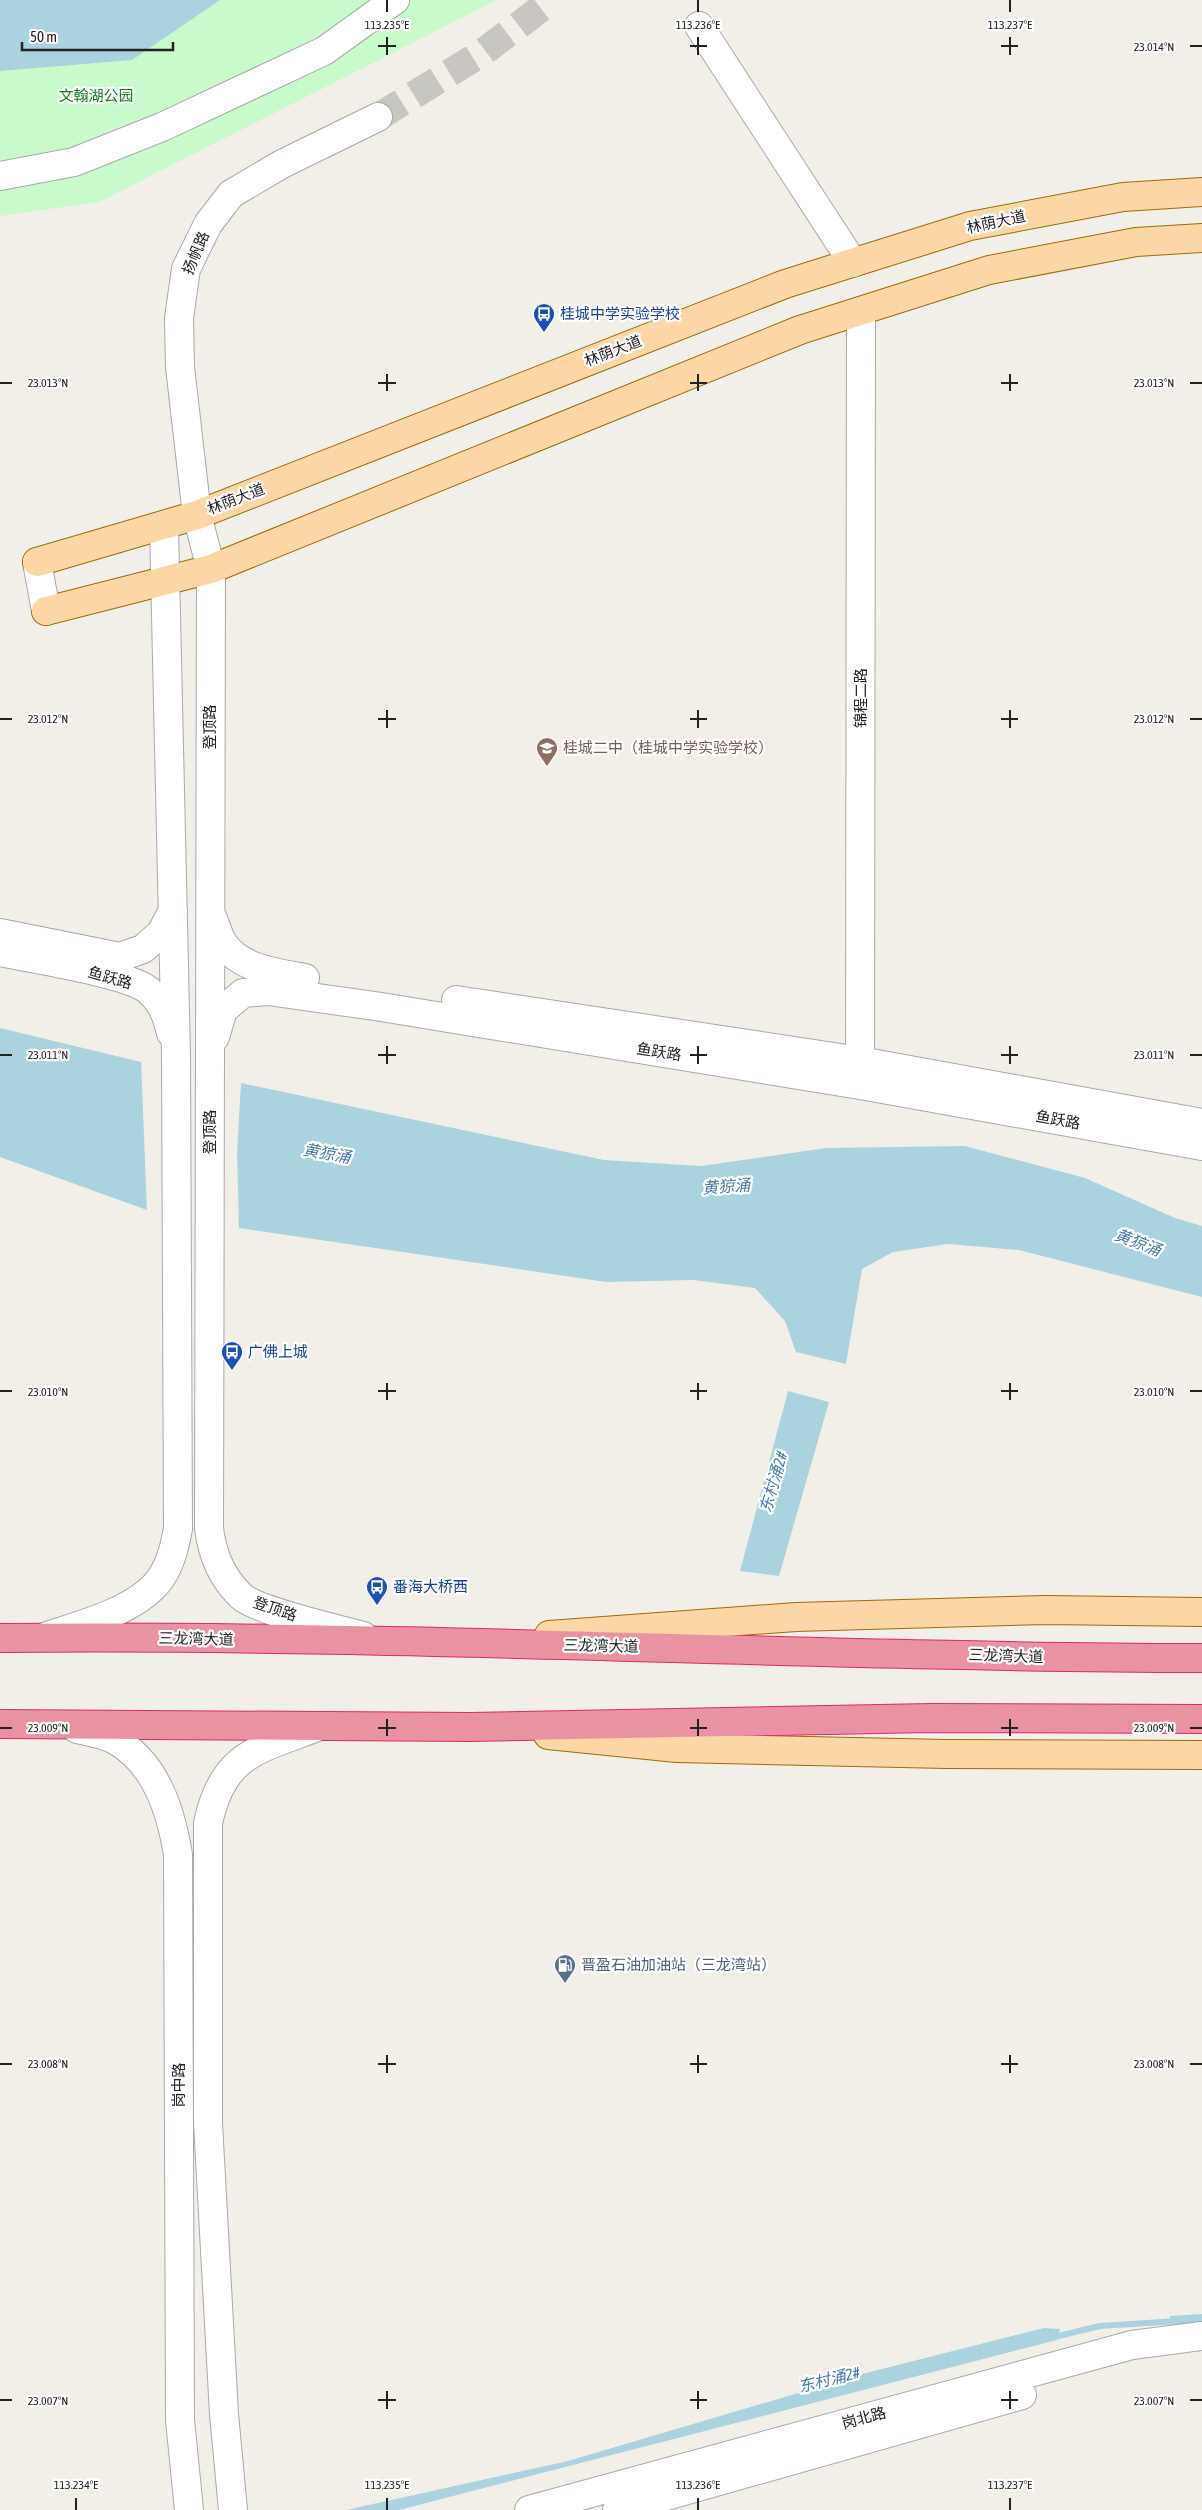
<svg xmlns="http://www.w3.org/2000/svg" width="1202" height="2510" font-family="'Asap Condensed','Noto Sans SC',sans-serif">
<style>
.park{fill:#c8facc}
.water{fill:#aad3df}
.lines{fill:none;stroke-linecap:round;stroke-linejoin:round}
.stream{stroke:#aad3df;stroke-width:6}
.minor-tunnel{stroke:#c8c6c1;stroke-width:28;stroke-dasharray:28 14;stroke-linecap:butt}
.minor-casing{stroke:#a9a9a9;stroke-width:30}
.major-casing{stroke:#a06b00;stroke-width:30}
.highway-casing{stroke:#dc2a67;stroke-width:30}
.minor{stroke:#fff;stroke-width:28}
.major{stroke:#fcd6a4;stroke-width:28}
.highway{stroke:#e892a2;stroke-width:28}
.ticks{fill:none;stroke:#222;stroke-width:2}
.labels{text-anchor:middle;stroke-width:4.5;stroke-linejoin:round;paint-order:stroke}
.park-label{font-size:15px;fill:#0c8416;stroke:#fff}
.street-label{font-size:15px;fill:#222;stroke:#fff}
.transit-label{font-size:15px;fill:#164399;stroke:#fff;text-anchor:start}
.education-label{font-size:15px;fill:#785e54;stroke:#fff;text-anchor:start}
.service-label{font-size:15px;fill:#4e5e75;stroke:#fff;text-anchor:start}
.water-label{font-size:16px;font-style:italic;fill:#4a7aab;stroke:#fff}
.ticks-label{font-size:12px;text-anchor:middle;fill:#222;stroke:#fff;stroke-width:4.5;stroke-linejoin:round;paint-order:stroke}
</style>
<rect width="100%" height="100%" fill="#f2efe9"/>
<!-- park -->
<path class="park" d="M 0,0 L 497,0 L 99,202 L 0,216 Z"/>
<!-- water -->
<path class="water" d="M 0,0 L 220,0 L 132,60 L 0,71 Z
M 0,1028 L 141,1062 L 147,1210 L 0,1157 Z
M 241,1083 L 604,1160 L 701,1166 L 826,1148 L 965,1146 L 1085,1178 L 1175,1218 L 1202,1226 L 1202,1297 L 1019,1250 L 948,1244 L 893,1252 L 862,1269 L 846,1364 L 796,1352 L 785,1321 L 755,1288 L 694,1280 L 606,1282 L 239,1228 L 237,1152 Z
M 788,1391 L 829,1402 L 779,1576 L 740,1571 Z
M 1202,2314 L 1202,2323 L 1170,2325 L 1170,2316 Z
M 1044,2328 L 1060,2329 L 1057,2340 L 399,2510 L 346,2510 L 568,2461 L 866,2373 Z"/>
<g class="lines">
<!-- stream -->
<path class="stream" d="M 1050,2338 L 1100,2326 L 1178,2321"/>
<!-- minor-tunnel -->
<path class="minor-tunnel" d="M 378,117 L 482,53 L 552,0"/>
<!-- minor casing -->
<g class="minor-casing">
<path id="minor" d="M 699,26 L 853,263
M 0,176 L 74,162 L 162,127 L 324,51 L 395,0
M 37,562 L 46,611
M 212,917 C 216,925 218,935 223,943 C 240,969 277,973 305,978
M 0,933 L 120,957 L 143,949 L 161,933 L 173,910
M 0,952 C 32,959 126,973 148,990 C 162,1002 167,1016 171,1033
M 456,1000 L 860,1061 L 1202,1123
M 215,1037 L 223,1010 L 243,993 L 268,991 L 375,1006 L 860,1085 L 1202,1146
M 860,1079 L 861,311
M 47,1636 C 83,1624 144,1609 164,1573 C 172,1559 175,1544 178,1529 L 176,1055 L 164,526
M 363,1636 C 338,1629 257,1611 241,1596 C 221,1577 212,1554 209,1528 L 211,569 L 197,515 L 180,367 L 179,318 L 186,269 L 208,224 L 231,194 L 282,164 L 378,117
M 77,1729 C 89,1732 104,1734 115,1740 C 156,1763 171,1811 178,1855 L 180,2420 L 189,2510
M 233,2510 L 224,2414 L 208,2123 L 208,1823 C 223,1753 258,1750 317,1727
M 529,2510 L 1132,2345 L 1202,2336
M 617,2510 L 1022,2395"/>
</g>
<!-- major casing -->
<g class="major-casing">
<path id="major" d="M 37,562 L 197,515 L 785,284 L 970,226 L 1123,197 L 1202,192
M 46,611 L 211,569 L 800,330 L 989,270 L 1136,242 L 1202,238
M 549,1635 L 796,1617 L 1045,1610 L 1202,1612
M 548,1735 L 677,1748 L 947,1754 L 1202,1755"/>
</g>
<!-- highway casing -->
<g class="highway-casing">
<path id="highway" d="M 0,1638 C 401,1634 801,1657 1202,1658
M 0,1724 L 470,1727 L 931,1718 L 1202,1719"/>
</g>
<!-- minor -->
<use href="#minor" class="minor"/>
<!-- major -->
<use href="#major" class="major"/>
<!-- highway -->
<use href="#highway" class="highway"/>
</g>
<!-- ticks -->
<path class="ticks" d="M 387,0 L 387,12M 698,0 L 698,12M 1010,0 L 1010,12M 387,37 L 387,55M 698,37 L 698,55M 1010,37 L 1010,55M 378,46 L 396,46M 690,46 L 707,46M 1001,46 L 1018,46M 1190,46 L 1202,46M 387,374 L 387,391M 698,374 L 698,391M 1010,374 L 1010,391M 0,383 L 12,383M 378,383 L 396,383M 690,383 L 707,383M 1001,383 L 1018,383M 1190,383 L 1202,383M 387,710 L 387,728M 698,710 L 698,728M 1010,710 L 1010,728M 0,719 L 12,719M 378,719 L 396,719M 690,719 L 707,719M 1001,719 L 1018,719M 1190,719 L 1202,719M 387,1046 L 387,1064M 698,1046 L 698,1064M 1010,1046 L 1010,1064M 0,1055 L 12,1055M 378,1055 L 396,1055M 690,1055 L 707,1055M 1001,1055 L 1018,1055M 1190,1055 L 1202,1055M 387,1383 L 387,1400M 698,1383 L 698,1400M 1010,1383 L 1010,1400M 0,1391 L 12,1391M 378,1391 L 396,1391M 690,1391 L 707,1391M 1001,1391 L 1018,1391M 1190,1391 L 1202,1391M 387,1719 L 387,1736M 698,1719 L 698,1736M 1010,1719 L 1010,1736M 0,1728 L 12,1728M 378,1728 L 396,1728M 690,1728 L 707,1728M 1001,1728 L 1018,1728M 1190,1728 L 1202,1728M 387,2055 L 387,2073M 698,2055 L 698,2073M 1010,2055 L 1010,2073M 0,2064 L 12,2064M 378,2064 L 396,2064M 690,2064 L 707,2064M 1001,2064 L 1018,2064M 1190,2064 L 1202,2064M 387,2391 L 387,2409M 698,2391 L 698,2409M 1010,2391 L 1010,2409M 0,2400 L 12,2400M 378,2400 L 396,2400M 690,2400 L 707,2400M 1001,2400 L 1018,2400M 1190,2400 L 1202,2400M 76,2498 L 76,2510M 387,2498 L 387,2510M 698,2498 L 698,2510M 1010,2498 L 1010,2510"/>
<!-- icons -->
<defs>
<g id="bus-pin" transform="scale(1.125)"><path d="M0 17L-7.5 6A9.5 9.5 0 1 1 7.5 6Z" fill="#1a4fb4" stroke="#fff"/><path d="M-5-6H5V4H4V6H2V4H-2V6H-4V4H-5ZM-3.5-4V0h7V-4ZM-3.5 1.2v1.5H-2V1.2ZM2 1.2v1.5H3.5V1.2Z" fill="#fff"/></g>
<g id="school-pin" transform="scale(1.125)"><path d="M0 17L-7.5 6A9.5 9.5 0 1 1 7.5 6Z" fill="#8d6e63" stroke="#fff"/><path d="M0-5L7-2L0 1L-7-2ZM-4 1L0 2.5L4 1V4Q0 6-4 4Z" fill="#fff"/></g>
<g id="fuel-pin" transform="scale(1.125)"><path d="M0 17L-7.5 6A9.5 9.5 0 1 1 7.5 6Z" fill="#5c6f8a" stroke="#fff"/><path d="M-5.5-6h7V0h2V4h1.3V-2.5L3-4.5l.8-.8L6-3V5H2.5V1h-1V6h-7ZM-4.2-4.7v3.2H.2V-4.7Z" fill="#fff"/></g>
</defs>
<g fill-rule="evenodd">
<use href="#bus-pin" x="544" y="314"/>
<use href="#school-pin" x="547" y="748"/>
<use href="#bus-pin" x="232" y="1352"/>
<use href="#bus-pin" x="377" y="1587"/>
<use href="#fuel-pin" x="565" y="1965"/>
</g>
<g class="labels">
<!-- park labels -->
<g class="park-label">
<text x="96" y="101">文翰湖公园</text>
</g>
<!-- street labels -->
<g class="street-label">
<text transform="translate(996 222) rotate(-12)" y="5">林荫大道</text>
<text transform="translate(196 253) rotate(-67)" y="5">扬帆路</text>
<text transform="translate(613 351) rotate(-21)" y="5">林荫大道</text>
<text transform="translate(236 499) rotate(-21)" y="5">林荫大道</text>
<text transform="translate(861 698) rotate(-90)" y="5">锦程二路</text>
<text transform="translate(210 727) rotate(-90)" y="5">登顶路</text>
<text transform="translate(110 978) rotate(16)" y="5">鱼跃路</text>
<text transform="translate(659 1052) rotate(9)" y="5">鱼跃路</text>
<text transform="translate(1058 1120) rotate(10)" y="5">鱼跃路</text>
<text transform="translate(210 1132) rotate(-90)" y="5">登顶路</text>
<text transform="translate(275 1609) rotate(19)" y="5">登顶路</text>
<text transform="translate(196 1639) rotate(1)" y="5">三龙湾大道</text>
<text transform="translate(601 1646) rotate(1)" y="5">三龙湾大道</text>
<text transform="translate(1006 1656) rotate(2)" y="5">三龙湾大道</text>
<text transform="translate(179 2085) rotate(-90)" y="5">岗中路</text>
<text transform="translate(864 2418) rotate(-15)" y="5">岗北路</text>
</g>
<!-- transit labels -->
<g class="transit-label">
<text x="560" y="319">桂城中学实验学校</text>
<text x="248" y="1357">广佛上城</text>
<text x="393" y="1592">番海大桥西</text>
</g>
<!-- education labels -->
<g class="education-label">
<text x="563" y="753">桂城二中（桂城中学实验学校）</text>
</g>
<!-- service labels -->
<g class="service-label">
<text x="581" y="1970">晋盈石油加油站（三龙湾站）</text>
</g>
<!-- water labels -->
<g class="water-label">
<text transform="translate(327 1153) rotate(10)" y="6">黄猄涌</text>
<text transform="translate(726 1186) rotate(-4)" y="6">黄猄涌</text>
<text transform="translate(1138 1242) rotate(21)" y="6">黄猄涌</text>
<text transform="translate(773 1482) rotate(-74)" y="6">东村涌2#</text>
<text transform="translate(829 2379) rotate(-14)" y="6">东村涌2#</text>
</g>
</g>
<g class="ticks-label">
<text x="387" y="29">113.235°E</text>
<text x="698" y="29">113.236°E</text>
<text x="1010" y="29">113.237°E</text>
<text x="1154" y="51">23.014°N</text>
<text x="48" y="387">23.013°N</text>
<text x="1154" y="387">23.013°N</text>
<text x="48" y="723">23.012°N</text>
<text x="1154" y="723">23.012°N</text>
<text x="48" y="1059">23.011°N</text>
<text x="1154" y="1059">23.011°N</text>
<text x="48" y="1396">23.010°N</text>
<text x="1154" y="1396">23.010°N</text>
<text x="48" y="1732">23.009°N</text>
<text x="1154" y="1732">23.009°N</text>
<text x="48" y="2068">23.008°N</text>
<text x="1154" y="2068">23.008°N</text>
<text x="48" y="2405">23.007°N</text>
<text x="1154" y="2405">23.007°N</text>
<text x="76" y="2489">113.234°E</text>
<text x="387" y="2489">113.235°E</text>
<text x="698" y="2489">113.236°E</text>
<text x="1010" y="2489">113.237°E</text>
</g>
<!-- scale -->
<path d="M22 42v8h151v-8" fill="none" stroke="#222222" stroke-width="2.5"/>
<text x="30" y="42" font-size="15" fill="#222222" stroke="#ffffff" stroke-width="4" paint-order="stroke">50 m</text>
</svg>
